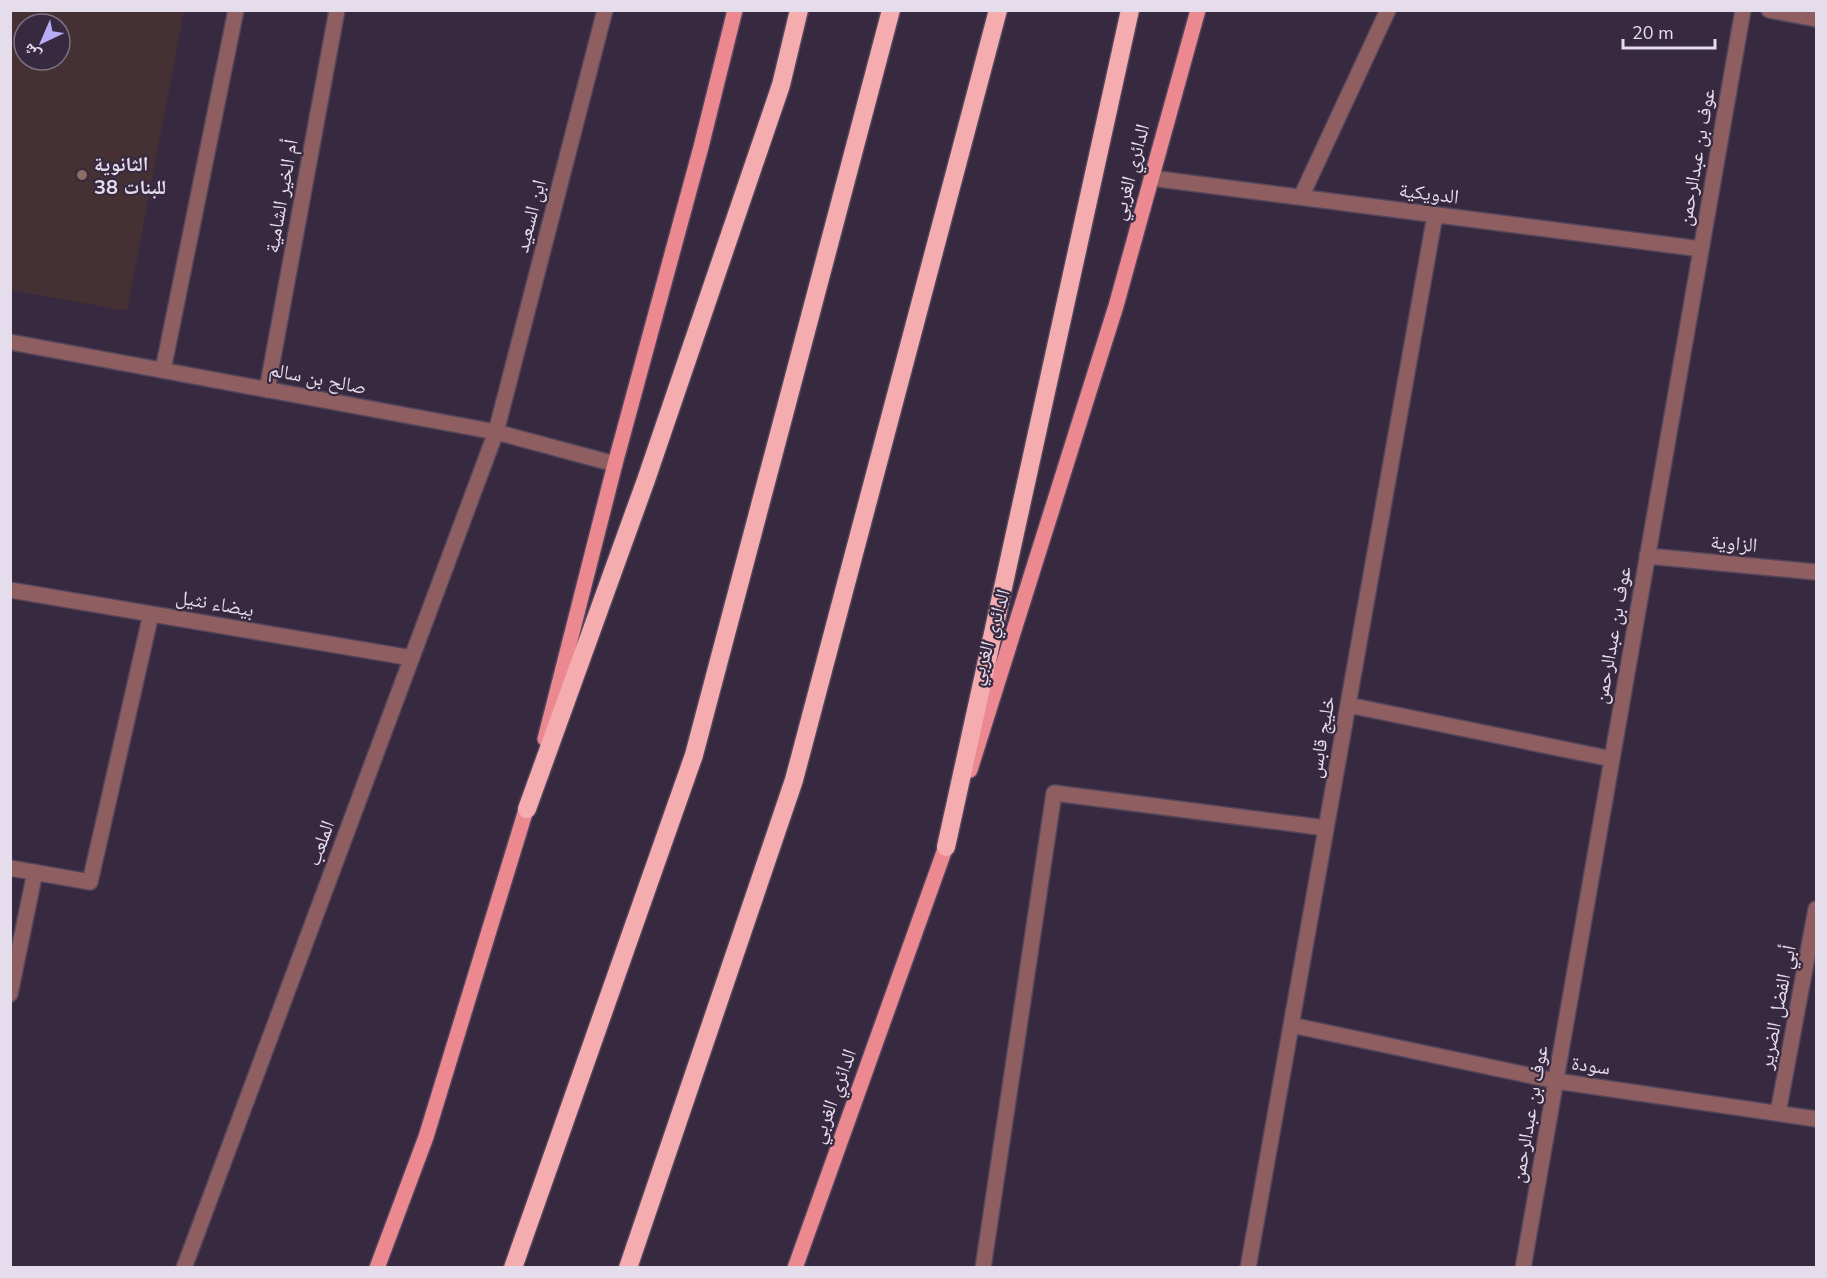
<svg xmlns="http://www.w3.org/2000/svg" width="1827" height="1278" font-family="'Nunito Sans','Noto Naskh Arabic',sans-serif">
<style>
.education{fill:#453133;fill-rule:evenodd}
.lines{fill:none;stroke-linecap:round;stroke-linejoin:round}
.minor-casing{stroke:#53465c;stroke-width:18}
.major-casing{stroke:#53465c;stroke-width:18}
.highway-casing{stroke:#53465c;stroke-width:21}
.minor{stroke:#8f5e61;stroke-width:15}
.major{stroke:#ec8990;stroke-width:15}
.highway{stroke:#f4acaf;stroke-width:18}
.education-dot{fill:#8d6e63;stroke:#372940;stroke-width:2}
.labels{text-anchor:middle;stroke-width:4.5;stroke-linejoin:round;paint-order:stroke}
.street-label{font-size:20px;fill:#e6ddec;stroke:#372940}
.poi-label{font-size:20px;font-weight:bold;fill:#e6ddec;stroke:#372940;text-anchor:start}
</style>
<rect width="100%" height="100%" fill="#372940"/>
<!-- education -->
<path class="education" d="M 10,11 L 184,11 L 127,311 L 11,290 ZM 24,24 L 60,24 L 60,60 L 24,60 Z"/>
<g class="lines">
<!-- minor casing -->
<g class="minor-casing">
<path id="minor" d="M 1769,10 L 1816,19
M 1151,178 L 1701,249
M 1301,197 L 1388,10
M 10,342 L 496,432 L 615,464
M 163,370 L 236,10
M 267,390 L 337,10
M 1647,556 L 1816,572
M 10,590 L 412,658
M 1348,705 L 1612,759
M 10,868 L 90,882 L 151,614
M 10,994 L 35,872
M 1291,1025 L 1556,1081 L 1816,1119
M 1778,1113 L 1816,909
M 184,1268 L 496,432 L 605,10
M 983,1268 L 1054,793 L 1326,828
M 1248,1268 L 1435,215
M 1523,1268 L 1743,10"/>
</g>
<!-- major casing -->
<g class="major-casing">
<path id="major" d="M 545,739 L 615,464 L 701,147 L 735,10
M 970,770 L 1116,306 L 1198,10
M 377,1268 L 426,1137 L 529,800
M 795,1268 L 950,835"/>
</g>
<!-- highway casing -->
<g class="highway-casing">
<path id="highway" d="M 527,809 L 646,480 L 781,85 L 799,10
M 946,847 L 1130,10
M 513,1268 L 694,755 L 891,10
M 628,1268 L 794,780 L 998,10"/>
</g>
<!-- minor -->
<use href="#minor" class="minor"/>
<!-- major -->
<use href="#major" class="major"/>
<!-- highway -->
<use href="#highway" class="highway"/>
</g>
<!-- markers -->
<circle class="education-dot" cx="82" cy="175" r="6"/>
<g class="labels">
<!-- street labels -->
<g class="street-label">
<text transform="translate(1696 157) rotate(-80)" y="7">عوف بن عبدالرحمن</text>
<text transform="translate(1130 172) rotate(-75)" y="7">الدائري الغربي</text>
<text transform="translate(1429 193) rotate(7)" y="7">الدويكية</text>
<text transform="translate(281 196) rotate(-80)" y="7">أم الخير الشامية</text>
<text transform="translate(530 216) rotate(-76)" y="7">ابن السعيد</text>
<text transform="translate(318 378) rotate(11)" y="7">صالح بن سالم</text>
<text transform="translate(1734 543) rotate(5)" y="7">الزاوية</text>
<text transform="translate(215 603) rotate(10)" y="7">بيضاء نثيل</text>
<text transform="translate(1612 635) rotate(-80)" y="7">عوف بن عبدالرحمن</text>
<text transform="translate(989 637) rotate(-73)" y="7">الدائري الغربي</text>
<text transform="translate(1321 737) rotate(-80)" y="7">خليج قابس</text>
<text transform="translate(320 843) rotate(-70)" y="7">الملعب</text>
<text transform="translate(1777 1007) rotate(-79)" y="7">أبي الفضل الضرير</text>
<text transform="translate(1591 1065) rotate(8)" y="7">سودة</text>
<text transform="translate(833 1096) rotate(-70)" y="7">الدائري الغربي</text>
<text transform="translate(1529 1114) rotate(-80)" y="7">عوف بن عبدالرحمن</text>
</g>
<!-- poi labels -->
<g class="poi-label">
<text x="94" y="171">الثانوية<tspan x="94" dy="23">38 للبنات</tspan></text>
</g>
</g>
<!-- border -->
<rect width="1827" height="1278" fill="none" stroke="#e6ddec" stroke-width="24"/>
<!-- north arrow -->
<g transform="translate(42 42) rotate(224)"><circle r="28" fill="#372940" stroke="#7d7185" stroke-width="1.5"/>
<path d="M0-4.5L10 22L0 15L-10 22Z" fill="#b8abf7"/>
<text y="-9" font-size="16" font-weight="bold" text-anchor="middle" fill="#e6ddec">ش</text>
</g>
<!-- scale -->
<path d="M1623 39v9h92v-9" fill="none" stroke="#e6ddec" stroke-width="3"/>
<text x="1632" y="39" font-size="18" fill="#e6ddec" stroke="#372940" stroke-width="4.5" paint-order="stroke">20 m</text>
</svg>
